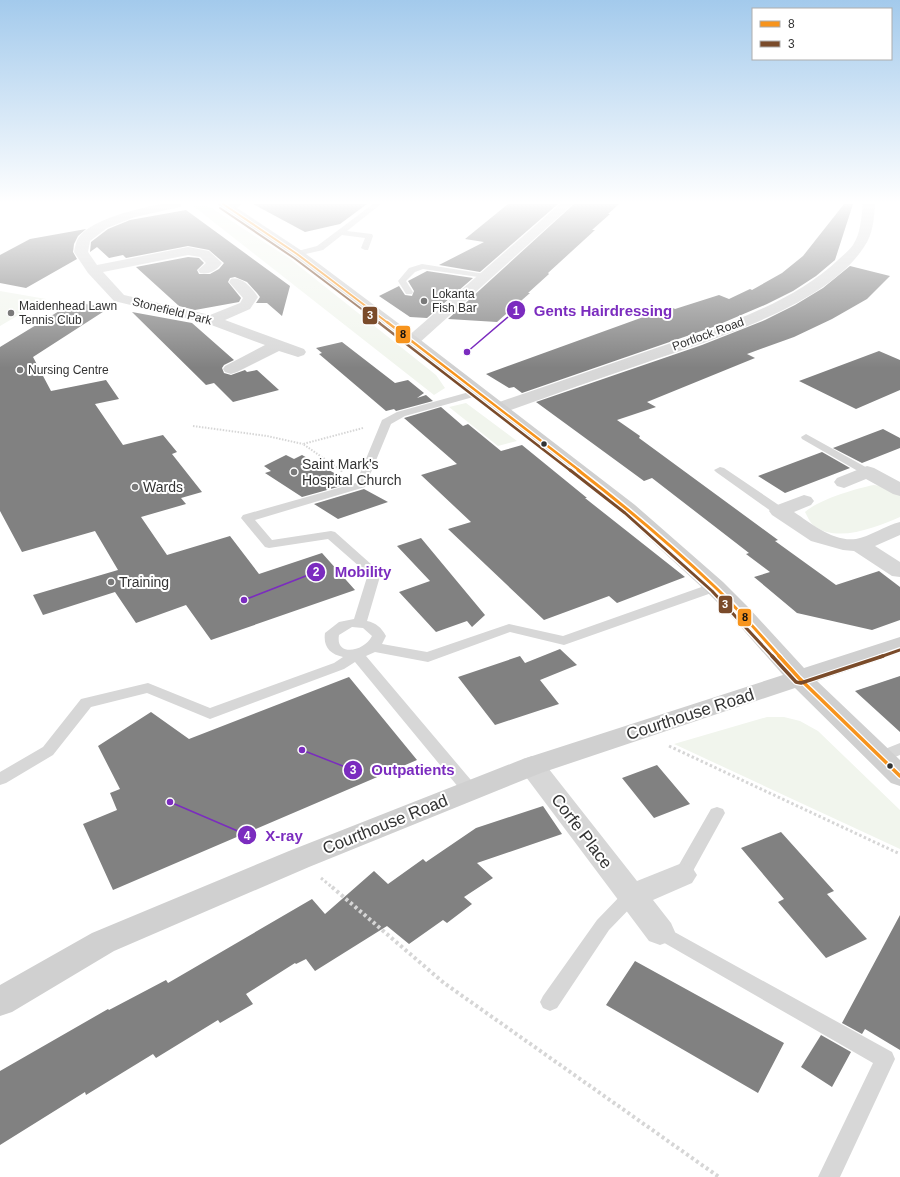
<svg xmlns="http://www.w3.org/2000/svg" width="900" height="1177" font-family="Helvetica,sans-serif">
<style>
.green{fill:#f1f5ed}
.building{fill:#818181}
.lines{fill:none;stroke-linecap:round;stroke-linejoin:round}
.path-far3{stroke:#d6d6d6;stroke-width:2;stroke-dasharray:1.5 1.5;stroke-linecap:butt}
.path-far2{stroke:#d6d6d6;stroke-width:2.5;stroke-dasharray:2 2;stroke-linecap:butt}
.path-far1{stroke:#d6d6d6;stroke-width:3;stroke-dasharray:2.5 2.5;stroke-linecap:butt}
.path{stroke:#d6d6d6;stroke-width:4;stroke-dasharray:3 3;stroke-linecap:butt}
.lane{fill:#d7d7d7;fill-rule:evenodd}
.street{fill:#d7d7d7;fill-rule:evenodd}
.secondary{fill:#d0d0d0;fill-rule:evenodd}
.bus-1-far3-casing{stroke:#fff;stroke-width:4}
.bus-1-far2-casing{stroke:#fff;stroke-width:5}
.bus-1-far1-casing{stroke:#fff;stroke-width:6}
.bus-1-casing{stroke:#fff;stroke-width:6}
.bus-2-far3-casing{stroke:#fff;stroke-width:4}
.bus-2-far2-casing{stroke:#fff;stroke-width:5}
.bus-2-far1-casing{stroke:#fff;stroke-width:6}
.bus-2-casing{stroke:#fff;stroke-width:6}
.bus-1-far3{stroke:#f7941d;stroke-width:2}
.bus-1-far2{stroke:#f7941d;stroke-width:2.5}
.bus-1-far1{stroke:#f7941d;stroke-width:3}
.bus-1{stroke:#f7941d;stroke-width:3.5}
.bus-2-far3{stroke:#7a4b2a;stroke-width:2}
.bus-2-far2{stroke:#7a4b2a;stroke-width:2.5}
.bus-2-far1{stroke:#7a4b2a;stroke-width:3}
.bus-2{stroke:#7a4b2a;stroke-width:3.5}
.poi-dot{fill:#7a7a7a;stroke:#fff;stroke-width:1.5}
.bus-dot{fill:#333;stroke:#fff;stroke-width:1.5}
.labels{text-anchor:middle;stroke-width:4;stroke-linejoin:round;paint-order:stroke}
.far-poi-label{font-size:12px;fill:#333;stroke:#fff;text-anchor:start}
.far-street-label{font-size:12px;fill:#333;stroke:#fff}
.poi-label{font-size:14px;fill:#333;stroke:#fff;text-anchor:start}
.near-street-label{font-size:17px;fill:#333;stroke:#fff}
.leader{fill:none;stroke:#7b2cbf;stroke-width:1.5}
.callout-dot{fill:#7b2cbf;stroke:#fff;stroke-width:1.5}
.mark-label{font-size:12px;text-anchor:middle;font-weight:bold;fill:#fff}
.callout-label{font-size:15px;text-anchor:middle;font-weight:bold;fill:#7b2cbf;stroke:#fff;stroke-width:4;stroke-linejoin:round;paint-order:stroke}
.line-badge{stroke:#fff;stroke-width:1.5}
.badge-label{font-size:11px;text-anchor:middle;font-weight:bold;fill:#fff}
.pale-badge-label{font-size:11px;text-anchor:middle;font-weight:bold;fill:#111}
</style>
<rect width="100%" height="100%" fill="#fff"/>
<!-- green -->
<path class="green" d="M 192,205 L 210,207 L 289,258 L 436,375 L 445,388 L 434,395 Z
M 0,291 L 46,299 L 0,326 Z
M 466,403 L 517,441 L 498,446 L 449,407 Z
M 874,485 L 886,487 L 900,495 L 900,517 C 876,527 837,544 813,525 C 810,522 807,516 805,512 C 818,500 857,488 874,485 Z
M 767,717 L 784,717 L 800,721 L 818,731 L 900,810 L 900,849 L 674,744 Z"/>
<!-- building -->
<path class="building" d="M 253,204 L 367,204 L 340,224 L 305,232 Z
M 508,204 L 558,204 L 480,272 L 439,265 L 484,242 L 465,239 Z
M 574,204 L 619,204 L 608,214 L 610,214 L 592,230 L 595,230 L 548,273 L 549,274 L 528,293 L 530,293 L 497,322 L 448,319 Z
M 844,204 L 853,204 L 835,260 L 816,276 L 793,291 L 767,304 L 713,327 L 522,393 L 514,387 L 509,388 L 486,374 L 671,307 L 675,309 L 719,295 L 729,299 L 750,289 L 752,290 L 782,273 L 803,256 Z
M 186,210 L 290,286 L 282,316 L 267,303 L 256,303 L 260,297 L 257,293 L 247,282 L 235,277 L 230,278 L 228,282 L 241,298 L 239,302 L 195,310 L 179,306 L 136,267 L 188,257 L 199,258 L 204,263 L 197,270 L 199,274 L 210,274 L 219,269 L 224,263 L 209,250 L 188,246 L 126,258 L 123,255 L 109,258 L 97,247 L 90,252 L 91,242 L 108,229 L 130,220 Z
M 86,229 L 78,236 L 74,244 L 73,252 L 77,259 L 26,288 L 0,283 L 0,255 L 30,239 Z
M 850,266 L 890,276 L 867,299 L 832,319 L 794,337 L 747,354 L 755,358 L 647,402 L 656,407 L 617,420 L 640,436 L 639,438 L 778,540 L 775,541 L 836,585 L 879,571 L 900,587 L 900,620 L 872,630 L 797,613 L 754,577 L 770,572 L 746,554 L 749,553 L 652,478 L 644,481 L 536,402 L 702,345 L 765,320 L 795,305 L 823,288 Z
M 427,271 L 473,278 L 427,318 L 410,317 L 379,296 L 399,286 L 405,295 L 412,296 L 414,291 L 408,281 Z
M 74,302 L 109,308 L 33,357 L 51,391 L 106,380 L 119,399 L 95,404 L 123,445 L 163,435 L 177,452 L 172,454 L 202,492 L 181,498 L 186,504 L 141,517 L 167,555 L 230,536 L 259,574 L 322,553 L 355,590 L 211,640 L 186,605 L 136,623 L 115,592 L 43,615 L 33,595 L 118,570 L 95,531 L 22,552 L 0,511 L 0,347 Z
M 132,312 L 192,323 L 234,360 L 224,365 L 222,368 L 224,373 L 231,375 L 245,370 L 247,372 L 257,370 L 279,390 L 233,402 L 214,383 L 206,385 Z
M 342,342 L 395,383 L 408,380 L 424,393 L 417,398 L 426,395 L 433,401 L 396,411 L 394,409 L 386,411 L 319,354 L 322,353 L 316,348 Z
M 879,351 L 900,360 L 900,390 L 856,409 L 799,381 Z
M 441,407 L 463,426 L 468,424 L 501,451 L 522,445 L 587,498 L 585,498 L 685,577 L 617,603 L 609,596 L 544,620 L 448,529 L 471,522 L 421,475 L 457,464 L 404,418 Z
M 883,429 L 900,438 L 900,448 L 862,463 L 833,448 Z
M 822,452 L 850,468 L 785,493 L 758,476 Z
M 286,455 L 294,459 L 302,455 L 352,483 L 302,497 L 265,473 L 271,471 L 264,466 Z
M 364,489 L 388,502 L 338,519 L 314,504 Z
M 421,538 L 485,615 L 472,627 L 467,621 L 436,632 L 399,592 L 430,581 L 397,546 Z
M 560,649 L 577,665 L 540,680 L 559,704 L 495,725 L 458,677 L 520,656 L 525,663 Z
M 900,676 L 900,732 L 855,691 Z
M 349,677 L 417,760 L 113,890 L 83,824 L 117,810 L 110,793 L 120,789 L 98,746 L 151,712 L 189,739 Z
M 657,765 L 690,804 L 654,818 L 622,778 Z
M 543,806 L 562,834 L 477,863 L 493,878 L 464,897 L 472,904 L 447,923 L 443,920 L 409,944 L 387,926 L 315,971 L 306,959 L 296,964 L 295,963 L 246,994 L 253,1004 L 220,1023 L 218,1020 L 156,1058 L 153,1054 L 86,1095 L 85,1092 L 0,1145 L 0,1071 L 108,1009 L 109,1010 L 166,980 L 168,983 L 312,899 L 325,914 L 374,871 L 388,884 L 423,859 L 426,862 L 476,828 Z
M 781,832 L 834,891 L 827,894 L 867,939 L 826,958 L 778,902 L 784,899 L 741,848 Z
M 900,915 L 900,1050 L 865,1029 L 862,1034 L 842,1023 Z
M 635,961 L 784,1043 L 758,1093 L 606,1005 Z
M 821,1035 L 851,1052 L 832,1087 L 801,1067 Z"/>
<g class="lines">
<!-- path-far3 -->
<path class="path-far3" d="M 193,426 L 267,436 L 303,444
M 342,471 L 303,444 L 363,428"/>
<!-- path-far2 -->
<path class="path-far2" d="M 341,470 L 343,472"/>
<!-- path-far1 -->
<path class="path-far1" d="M 669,746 L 900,854
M 321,878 L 333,888"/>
<!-- path -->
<path class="path" d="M 332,887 L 444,983 L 719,1177"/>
<!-- lane -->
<path class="lane" d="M 373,204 L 381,204 L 347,231 L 372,234 L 373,236 L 368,250 L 365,250 L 361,248 L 365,238 L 342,235 L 323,250 L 297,256 L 293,254 L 294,252 L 317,246 Z
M 422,264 L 485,274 L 489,276 L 485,278 L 423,269 L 415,272 L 406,281 L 413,292 L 412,294 L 406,294 L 398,281 L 409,268 Z
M 480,389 L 484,390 L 485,392 L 484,394 L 405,416 L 391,424 L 365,487 L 255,520 L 272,540 L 331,531 L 335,532 L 381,573 L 367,621 C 376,623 381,627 386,636 L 382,644 L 427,652 L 509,624 L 563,636 L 710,584 L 720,584 L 721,587 L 720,590 L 564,645 L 510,632 L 428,662 L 375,652 L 366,656 L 476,786 L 478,790 L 476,794 L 470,796 L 464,794 L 355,662 L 344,669 L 210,719 L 147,693 L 91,707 L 53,755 L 6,783 L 0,785 L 0,772 L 43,747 L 81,699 L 148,683 L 210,708 L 334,663 L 343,657 C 330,654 323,647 325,633 L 339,622 L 354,619 L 368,574 L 328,539 L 269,548 L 265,547 L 241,518 L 243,515 L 356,483 L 382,420 L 397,412 ZM 352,627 L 363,628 L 372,636 C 364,652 335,657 339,635 Z
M 806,434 L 871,470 L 873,472 L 871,474 L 863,474 L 802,439 L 801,437 Z
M 720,467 L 724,468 L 783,508 L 785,511 L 783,514 L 775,514 L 716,472 L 714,470 Z
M 900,743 L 900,755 L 880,763 L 875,761 L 872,757 L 875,753 Z
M 717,807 L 723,809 L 725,813 L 688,880 L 682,882 L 676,880 L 673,875 L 676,870 L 711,809 Z
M 631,889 L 637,891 L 640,896 L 637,901 L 609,930 L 557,1008 L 550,1011 L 543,1008 L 540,1002 L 543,996 L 597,920 L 625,891 Z
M 660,924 L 892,1052 L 895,1059 L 840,1177 L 818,1177 L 873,1063 L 654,937 L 651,932 L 654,927 Z"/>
<!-- street -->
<path class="street" d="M 161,204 L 182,204 L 180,207 L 135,217 L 107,228 L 90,241 L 88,252 L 97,265 L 188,247 L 209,251 L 222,263 C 217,270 209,275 200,273 L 198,270 L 206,263 L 200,257 L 188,255 L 103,272 L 124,295 L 210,315 L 240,303 L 243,298 L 229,282 L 231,279 C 242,276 252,288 258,297 L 250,309 L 225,320 L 304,349 L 306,352 L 304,355 L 298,357 L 279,351 L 237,372 L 231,374 L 225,372 L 223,369 L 225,366 L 265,345 L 206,323 L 114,301 L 88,273 L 74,252 C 75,247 76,241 79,237 C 94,218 138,209 161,204 Z
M 222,204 L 241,204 L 239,207 L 226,210 L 222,209 L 220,206 Z
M 560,204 L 573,204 L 418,344 L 412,346 L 406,344 L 404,341 L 406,338 Z
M 863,204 L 875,204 C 874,219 873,234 864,247 C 825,307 710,340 645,363 C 598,379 552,395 505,412 L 499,413 L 493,412 L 490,408 L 493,404 C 540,388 587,372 633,356 C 699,333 787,309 838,260 C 843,255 849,251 853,245 C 861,233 861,218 863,204 Z
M 867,466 L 874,468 L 900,482 L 900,496 L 893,494 L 866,479 L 844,488 L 837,486 L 834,482 L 837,478 Z
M 804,495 L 811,497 L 814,501 L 811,505 L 794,512 C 812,524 833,542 856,539 C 869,537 886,525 900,522 L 900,535 L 875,546 L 900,562 L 900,577 L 892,576 L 854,551 L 843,550 L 811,541 L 772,515 L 769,511 L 772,507 Z
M 532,756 L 541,759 L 637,881 L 682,863 L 692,867 L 697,875 L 692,883 L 653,900 L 671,923 L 675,932 L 671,941 L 660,945 L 649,941 L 523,773 L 519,766 L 523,759 Z"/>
<!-- secondary -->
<path class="secondary" d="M 217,204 L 231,204 L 302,251 L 418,338 L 635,505 L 723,582 L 748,607 L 804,668 L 900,637 L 900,653 L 817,681 L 900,760 L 900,786 L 891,783 L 795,688 L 541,773 L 309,867 L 114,951 L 12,1012 L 0,1016 L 0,985 L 92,933 L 289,851 L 523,759 L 783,675 L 732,617 L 707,592 L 621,513 L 406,344 L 292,257 Z"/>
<!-- bus-1-far3 casing -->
<g class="bus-1-far3-casing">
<path id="bus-1-far3" d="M 223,204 L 297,254 L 388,323"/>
</g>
<!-- bus-1-far2 casing -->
<g class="bus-1-far2-casing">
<path id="bus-1-far2" d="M 387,322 L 580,471"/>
</g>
<!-- bus-1-far1 casing -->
<g class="bus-1-far1-casing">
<path id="bus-1-far1" d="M 578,470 C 626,507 672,546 715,587 C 738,609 759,633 780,657"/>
</g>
<!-- bus-1 casing -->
<g class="bus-1-casing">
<path id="bus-1" d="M 779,656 L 799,678 L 900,776"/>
</g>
<!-- bus-2-far3 casing -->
<g class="bus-2-far3-casing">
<path id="bus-2-far3" d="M 220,208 L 294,258 L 380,323"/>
</g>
<!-- bus-2-far2 casing -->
<g class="bus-2-far2-casing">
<path id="bus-2-far2" d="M 378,322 L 571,471"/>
</g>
<!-- bus-2-far1 casing -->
<g class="bus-2-far1-casing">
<path id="bus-2-far1" d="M 570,470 L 625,513 L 712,591 L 773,657
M 880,657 L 900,650"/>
</g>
<!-- bus-2 casing -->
<g class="bus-2-casing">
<path id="bus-2" d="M 772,656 L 796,682 L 801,683 L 883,656"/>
</g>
<!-- bus-1-far3 -->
<use href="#bus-1-far3" class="bus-1-far3"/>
<!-- bus-1-far2 -->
<use href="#bus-1-far2" class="bus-1-far2"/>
<!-- bus-1-far1 -->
<use href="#bus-1-far1" class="bus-1-far1"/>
<!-- bus-1 -->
<use href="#bus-1" class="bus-1"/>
<!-- bus-2-far3 -->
<use href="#bus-2-far3" class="bus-2-far3"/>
<!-- bus-2-far2 -->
<use href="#bus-2-far2" class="bus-2-far2"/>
<!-- bus-2-far1 -->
<use href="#bus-2-far1" class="bus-2-far1"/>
<!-- bus-2 -->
<use href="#bus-2" class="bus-2"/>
</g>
<!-- sky -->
<linearGradient id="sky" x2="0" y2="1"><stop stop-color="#a3caec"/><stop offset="0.55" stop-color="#fff"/><stop offset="1" stop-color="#fff" stop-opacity="0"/></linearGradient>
<rect width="900" height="368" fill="url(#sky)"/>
<!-- markers -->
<g class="poi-dot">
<circle cx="424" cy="301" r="4"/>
<circle cx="11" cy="313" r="4"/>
<circle cx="20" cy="370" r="4"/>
<circle cx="294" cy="472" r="4"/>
<circle cx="135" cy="487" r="4"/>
<circle cx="111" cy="582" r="4"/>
</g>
<g class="bus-dot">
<circle cx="544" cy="444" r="3.5"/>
<circle cx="890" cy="766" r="3.5"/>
</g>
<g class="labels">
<!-- far-poi labels -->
<g class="far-poi-label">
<text x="432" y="298">Lokanta<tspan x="432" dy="14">Fish Bar</tspan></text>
<text x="19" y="310">Maidenhead Lawn<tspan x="19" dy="14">Tennis Club</tspan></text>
<text x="28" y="374">Nursing Centre</text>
</g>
<!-- far-street labels -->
<g class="far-street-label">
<text transform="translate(172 311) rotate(14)" y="4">Stonefield Park</text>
<text transform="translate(708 334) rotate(-20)" y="4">Portlock Road</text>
</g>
<!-- poi labels -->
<g class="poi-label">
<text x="302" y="469">Saint Mark's<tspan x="302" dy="16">Hospital Church</tspan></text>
<text x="143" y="492">Wards</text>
<text x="119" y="587">Training</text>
</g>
<!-- near-street labels -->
<g class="near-street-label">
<text transform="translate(690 714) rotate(-18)" y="6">Courthouse Road</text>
<text transform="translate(385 824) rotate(-22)" y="6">Courthouse Road</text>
<text transform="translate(582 831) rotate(53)" y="6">Corfe Place</text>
</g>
</g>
<!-- callouts -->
<path class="leader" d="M467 352L516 310M244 600L316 572M302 750L353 770M170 802L247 835"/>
<g class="callout-dot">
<circle cx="467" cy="352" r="4"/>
<circle cx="244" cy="600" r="4"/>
<circle cx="302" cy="750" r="4"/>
<circle cx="170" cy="802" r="4"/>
<circle cx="516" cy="310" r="10"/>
<circle cx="316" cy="572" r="10"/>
<circle cx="353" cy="770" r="10"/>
<circle cx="247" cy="835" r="10"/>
</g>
<g class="mark-label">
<text x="516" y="315">1</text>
<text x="316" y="576">2</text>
<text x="353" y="774">3</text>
<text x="247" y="840">4</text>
</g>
<g class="callout-label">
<text x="603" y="316">Gents Hairdressing</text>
<text x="363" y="577">Mobility</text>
<text x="413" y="775">Outpatients</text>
<text x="284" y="841">X-ray</text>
</g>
<g class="line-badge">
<rect x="362" y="306" width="16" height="19" rx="4" fill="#7a4b2a"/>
<rect x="395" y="325" width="16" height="19" rx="4" fill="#f7941d"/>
<rect x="718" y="595" width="15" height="19" rx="4" fill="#7a4b2a"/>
<rect x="737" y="608" width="15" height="19" rx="4" fill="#f7941d"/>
</g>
<g class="badge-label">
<text x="370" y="319">3</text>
<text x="725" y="608">3</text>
</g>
<g class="pale-badge-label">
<text x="403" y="338">8</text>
<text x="745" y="621">8</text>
</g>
<!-- legend -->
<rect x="752" y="8" width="140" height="52" fill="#ffffff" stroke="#adadad"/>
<rect x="760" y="21" width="20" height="6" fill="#f7941d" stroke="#adadad"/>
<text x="788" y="28" font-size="12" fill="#333333">8</text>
<rect x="760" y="41" width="20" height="6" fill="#7a4b2a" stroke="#adadad"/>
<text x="788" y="48" font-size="12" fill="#333333">3</text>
</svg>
